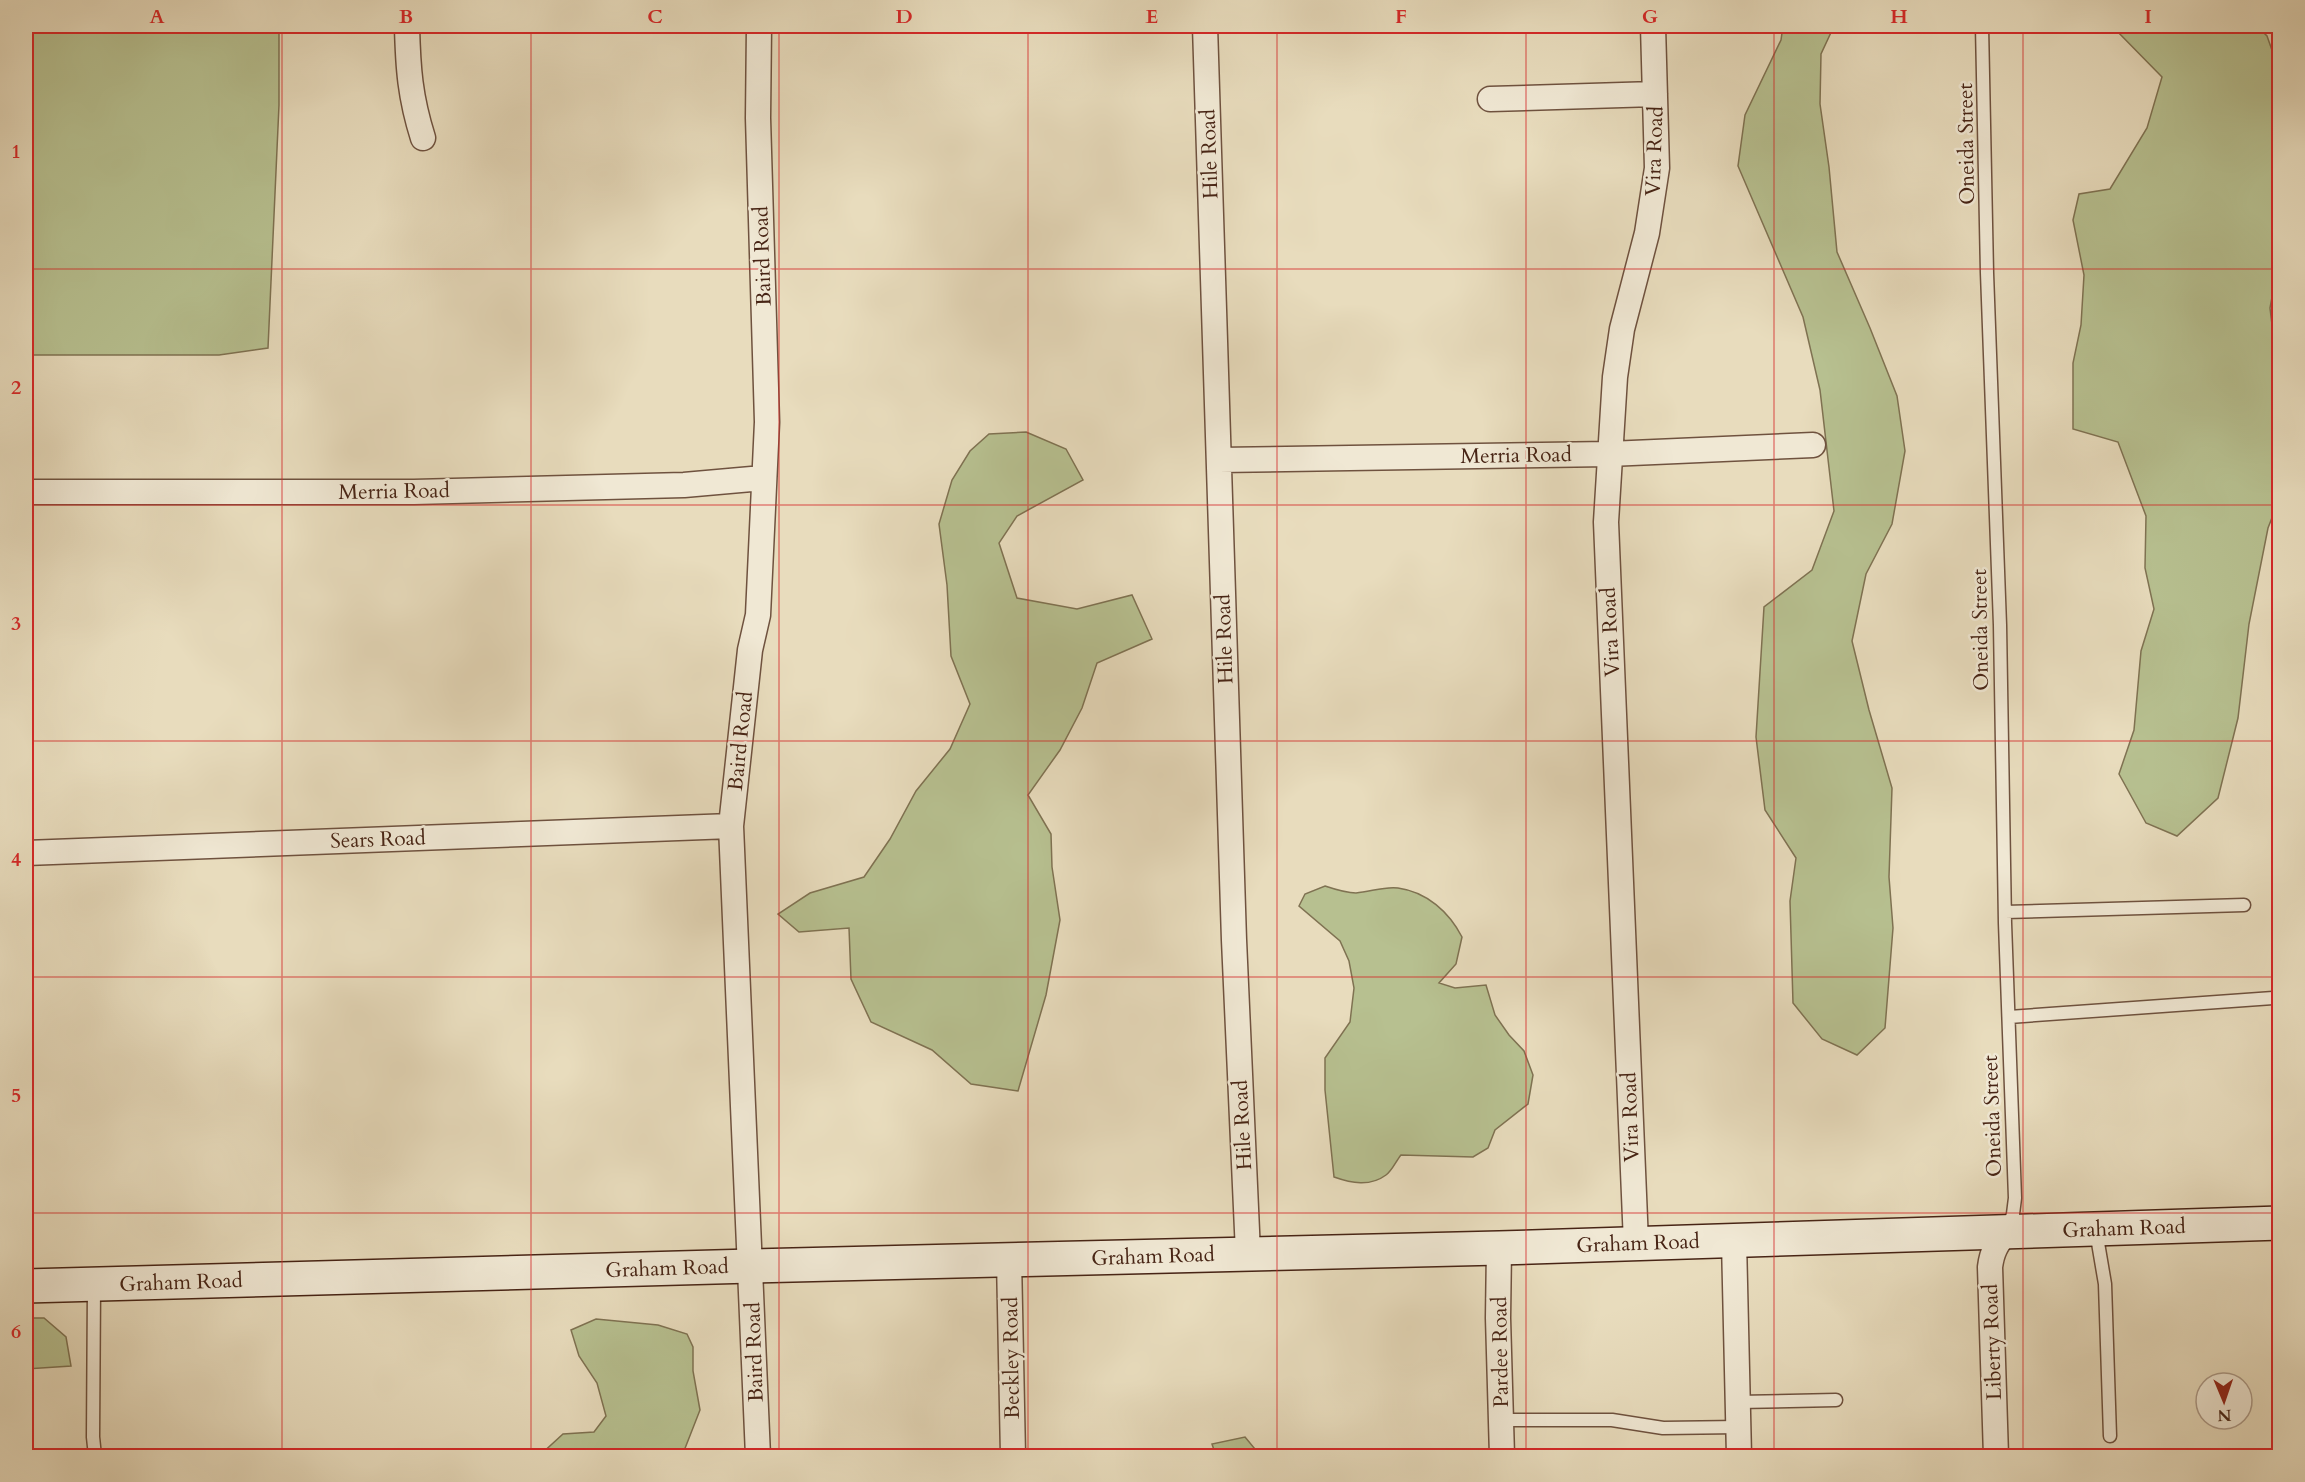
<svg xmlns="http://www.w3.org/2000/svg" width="2305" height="1482" font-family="Cardo,serif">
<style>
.green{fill:#b7c090;stroke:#7f7252;stroke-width:1.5}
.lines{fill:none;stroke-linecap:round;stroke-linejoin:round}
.lane-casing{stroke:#6f523f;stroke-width:15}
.street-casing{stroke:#6f523f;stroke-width:27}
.secondary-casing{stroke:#472415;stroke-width:36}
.lane{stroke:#f0e8d4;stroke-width:12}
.street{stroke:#f0e8d4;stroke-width:24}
.secondary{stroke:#f0e8d4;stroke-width:33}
.grid{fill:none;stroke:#d62828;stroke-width:1.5;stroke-opacity:0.55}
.labels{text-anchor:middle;stroke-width:5;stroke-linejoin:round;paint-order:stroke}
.street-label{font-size:21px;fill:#472415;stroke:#f0e8d4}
.neatline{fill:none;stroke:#d62828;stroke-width:2}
.grid-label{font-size:20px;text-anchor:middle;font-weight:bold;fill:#d62828}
</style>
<rect width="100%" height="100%" fill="#e8dcbd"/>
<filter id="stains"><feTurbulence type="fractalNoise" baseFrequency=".00333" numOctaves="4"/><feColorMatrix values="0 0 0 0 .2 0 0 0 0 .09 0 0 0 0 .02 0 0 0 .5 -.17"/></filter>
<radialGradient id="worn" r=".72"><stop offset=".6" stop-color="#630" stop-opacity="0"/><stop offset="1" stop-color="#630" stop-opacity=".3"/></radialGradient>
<!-- green -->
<path class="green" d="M 26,26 L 279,26 L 279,105 L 268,348 L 219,355 L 26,355 Z
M 1783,26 L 1834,26 L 1821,54 L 1820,104 L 1829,167 L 1837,252 L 1870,328 L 1897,396 L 1905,451 L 1892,524 L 1866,574 L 1852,641 L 1869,710 L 1892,788 L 1889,877 L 1893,928 L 1885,1028 L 1857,1055 L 1822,1039 L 1793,1003 L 1790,901 L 1796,858 L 1765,810 L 1756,737 L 1764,607 L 1812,570 L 1834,511 L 1820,390 L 1803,317 L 1738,166 L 1745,115 L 1781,40 Z
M 2112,26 L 2257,26 L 2267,36 L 2279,70 L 2280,254 L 2270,308 L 2279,383 L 2279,500 L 2268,528 L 2249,624 L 2238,718 L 2218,798 L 2177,836 L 2146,823 L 2119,774 L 2134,730 L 2141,651 L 2154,609 L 2145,568 L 2146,516 L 2118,442 L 2073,429 L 2073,363 L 2081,325 L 2084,275 L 2073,220 L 2079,194 L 2110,189 L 2147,128 L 2162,77 Z
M 1026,432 L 1066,449 L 1083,480 L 1017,516 L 999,543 L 1017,598 L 1077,609 L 1132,595 L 1152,639 L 1097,663 L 1082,708 L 1060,750 L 1028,795 L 1051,834 L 1052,867 L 1060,920 L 1046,995 L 1018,1091 L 971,1084 L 932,1050 L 871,1022 L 851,979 L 849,928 L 799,932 L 778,914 L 810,893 L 864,877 L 890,839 L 916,791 L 950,749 L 970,704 L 951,656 L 947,585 L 939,524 L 952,480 L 970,451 L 989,434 Z
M 1325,886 C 1334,889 1346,893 1356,893 C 1370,892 1385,886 1398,888 C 1427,892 1449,912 1462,937 L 1456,964 L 1439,983 L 1455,988 L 1486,985 L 1495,1015 L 1509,1035 L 1524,1051 L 1533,1075 L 1528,1104 L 1495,1130 L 1488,1148 L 1473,1157 L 1401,1155 C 1396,1161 1392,1171 1386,1175 C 1370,1187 1351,1183 1334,1177 L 1325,1090 L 1325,1058 L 1350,1022 L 1354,988 L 1349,961 L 1340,941 L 1299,906 L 1305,894 Z
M 26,1318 L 44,1318 L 66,1337 L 71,1366 L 26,1369 Z
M 596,1319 L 658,1325 L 687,1334 L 693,1347 L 693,1371 L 700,1410 L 682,1456 L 532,1456 L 540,1455 L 563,1434 L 594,1432 L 606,1416 L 597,1383 L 579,1356 L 571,1330 Z
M 1245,1437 L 1255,1449 L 1257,1456 L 1216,1456 L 1212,1444 Z"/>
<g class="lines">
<!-- lane casing -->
<g class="lane-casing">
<path id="lane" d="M 1982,26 L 1987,273 L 2000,625 L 2005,923 L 2015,1198 L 2013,1214 L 2008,1229
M 2005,912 L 2244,905
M 2009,1017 L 2273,998
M 2096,1231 L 2105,1284 L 2110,1436
M 94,1286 L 93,1437 L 95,1456
M 1738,1402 L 1836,1400
M 1501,1420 L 1612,1420 L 1663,1428 L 1739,1427"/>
</g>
<!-- street casing -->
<g class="street-casing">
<path id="street" d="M 407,26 C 408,68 410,97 423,138
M 1205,26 L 1234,940 L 1248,1253
M 1490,99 L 1655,94
M 1219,460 L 1609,454 L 1813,445
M 26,492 L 414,492 L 684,485 L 763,478
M 26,853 L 731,826
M 1734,1241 L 1739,1456
M 1636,1243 L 1606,522 L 1615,377 L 1622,329 L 1647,233 L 1657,168 L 1653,26
M 1499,1248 L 1498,1318 L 1502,1456
M 1009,1259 L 1013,1456
M 758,1456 L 731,826 L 750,650 L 758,615 L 767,422 L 758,118 L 759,26
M 1996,1456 L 1990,1267 C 1992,1252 1996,1244 2007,1232"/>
</g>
<!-- secondary casing -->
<g class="secondary-casing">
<path id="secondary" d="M 26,1286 L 751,1266 L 1499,1248 L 2280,1223"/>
</g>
<!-- lane -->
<use href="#lane" class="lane"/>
<!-- street -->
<use href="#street" class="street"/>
<!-- secondary -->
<use href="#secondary" class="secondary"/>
</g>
<!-- grid -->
<path class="grid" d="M 282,26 L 282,1456M 531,26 L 531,1456M 779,26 L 779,1456M 1028,26 L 1028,1456M 1277,26 L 1277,1456M 1526,26 L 1526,1456M 1774,26 L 1774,1456M 2023,26 L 2023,1456M 26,269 L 2280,269M 26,505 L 2280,505M 26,741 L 2280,741M 26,977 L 2280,977M 26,1213 L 2280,1213"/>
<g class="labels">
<!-- street labels -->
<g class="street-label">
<text transform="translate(1966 144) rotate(-91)" y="7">Oneida Street</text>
<text transform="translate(1654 151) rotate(-88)" y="7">Vira Road</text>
<text transform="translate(1209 154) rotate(-92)" y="7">Hile Road</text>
<text transform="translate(762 256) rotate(-92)" y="7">Baird Road</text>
<text transform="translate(1516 455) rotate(-1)" y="7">Merria Road</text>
<text transform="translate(394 491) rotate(-1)" y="7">Merria Road</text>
<text transform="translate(1980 630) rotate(-91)" y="7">Oneida Street</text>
<text transform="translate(1610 632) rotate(-93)" y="7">Vira Road</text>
<text transform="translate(1224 639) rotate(-92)" y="7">Hile Road</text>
<text transform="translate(740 741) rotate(-84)" y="7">Baird Road</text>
<text transform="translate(378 839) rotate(-2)" y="7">Sears Road</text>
<text transform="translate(1992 1116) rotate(-92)" y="7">Oneida Street</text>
<text transform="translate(1630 1117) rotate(-92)" y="7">Vira Road</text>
<text transform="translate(1242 1125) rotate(-93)" y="7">Hile Road</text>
<text transform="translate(2124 1228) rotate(-2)" y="7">Graham Road</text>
<text transform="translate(1638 1243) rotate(-2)" y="7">Graham Road</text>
<text transform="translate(1153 1256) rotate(-2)" y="7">Graham Road</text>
<text transform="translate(667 1268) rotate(-2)" y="7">Graham Road</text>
<text transform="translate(181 1282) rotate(-2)" y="7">Graham Road</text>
<text transform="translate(1992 1342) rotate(-92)" y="7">Liberty Road</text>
<text transform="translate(754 1352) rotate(-92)" y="7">Baird Road</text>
<text transform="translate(1500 1352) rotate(-91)" y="7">Pardee Road</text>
<text transform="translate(1011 1358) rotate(-91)" y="7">Beckley Road</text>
</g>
</g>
<!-- margin -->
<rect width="2305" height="1482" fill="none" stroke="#e8dcbd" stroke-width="66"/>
<!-- north arrow -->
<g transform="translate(2224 1401) rotate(178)"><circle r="28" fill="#f0e8d4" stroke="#ac9a88" stroke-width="1.5"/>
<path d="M0-4.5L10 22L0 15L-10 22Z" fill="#8f2418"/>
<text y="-9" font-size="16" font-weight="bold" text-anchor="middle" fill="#472415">N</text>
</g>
<rect x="33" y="33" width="2239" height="1416" class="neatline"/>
<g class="grid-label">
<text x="157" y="23">A</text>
<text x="406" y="23">B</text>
<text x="655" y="23">C</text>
<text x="904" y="23">D</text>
<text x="1152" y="23">E</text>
<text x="1401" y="23">F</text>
<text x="1650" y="23">G</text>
<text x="1899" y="23">H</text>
<text x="2148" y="23">I</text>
<text x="16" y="158">1</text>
<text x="16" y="394">2</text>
<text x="16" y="630">3</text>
<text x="16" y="866">4</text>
<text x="16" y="1102">5</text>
<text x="16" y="1338">6</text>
</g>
<rect width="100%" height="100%" filter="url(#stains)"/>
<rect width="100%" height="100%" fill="url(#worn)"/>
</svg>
